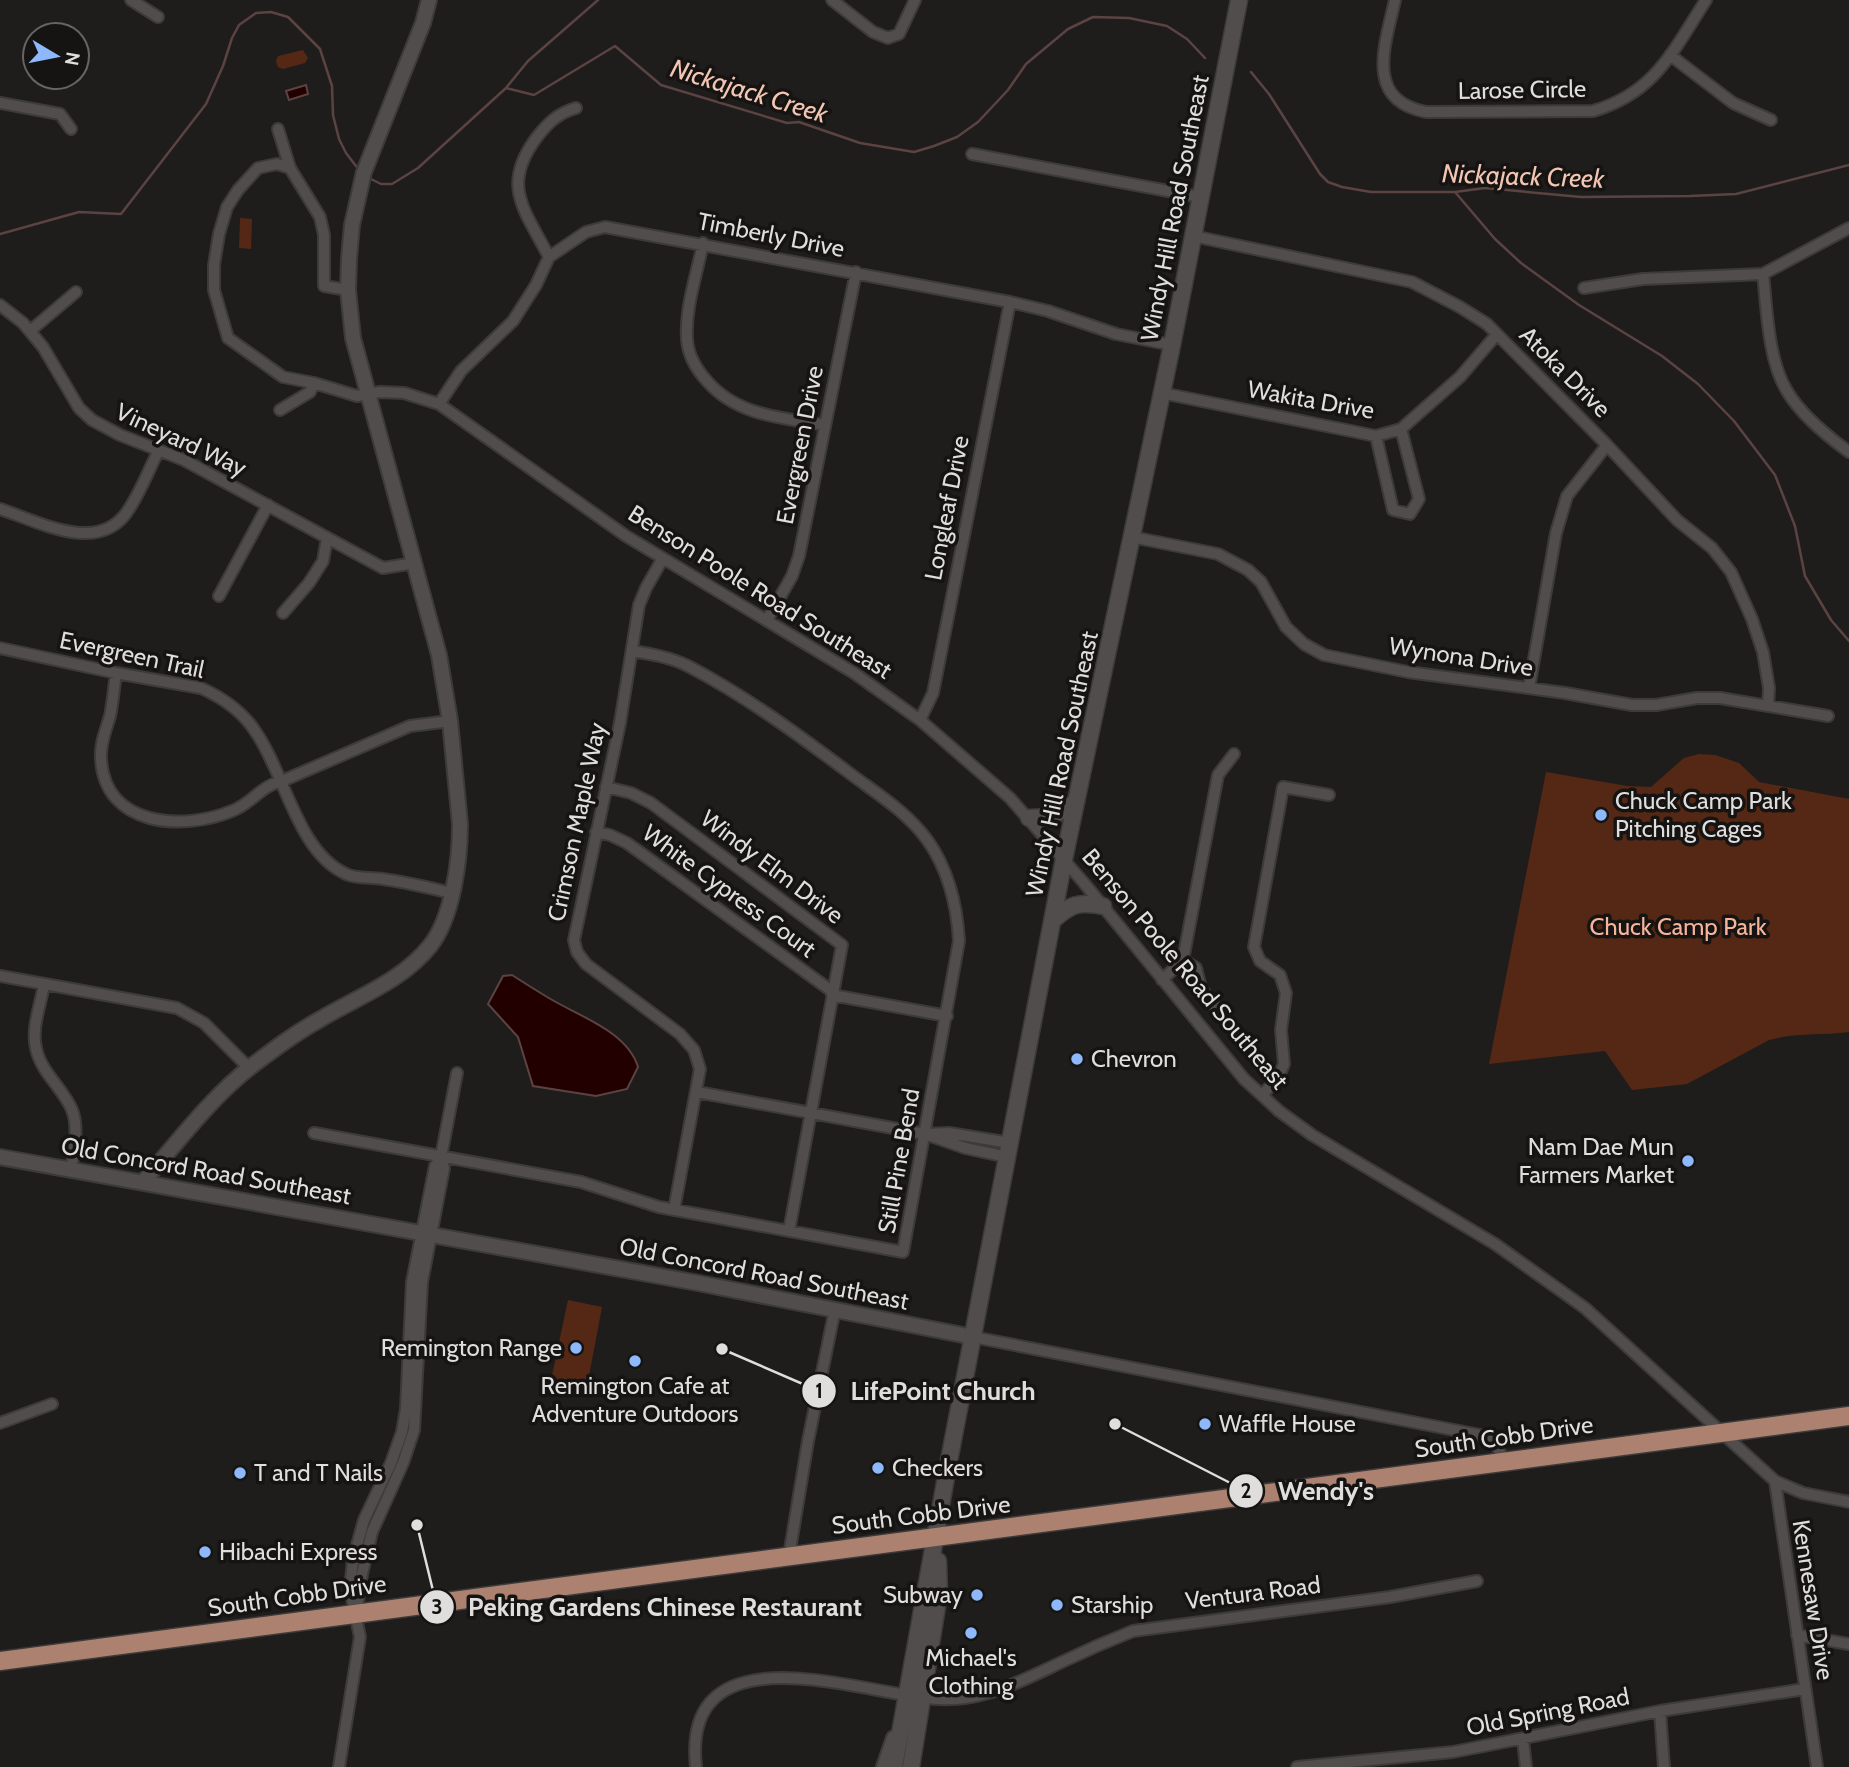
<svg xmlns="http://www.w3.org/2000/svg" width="1849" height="1767" font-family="Cabin,sans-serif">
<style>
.green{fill:#552815}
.water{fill:#200;stroke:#5b4342;stroke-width:2}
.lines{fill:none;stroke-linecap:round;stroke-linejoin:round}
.stream{stroke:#5b4342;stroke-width:2.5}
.minor-casing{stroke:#3c3b3a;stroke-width:14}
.tertiary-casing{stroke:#3c3b3a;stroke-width:18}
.secondary-casing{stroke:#3c3b3a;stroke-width:19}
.primary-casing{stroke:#3c3b3a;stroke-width:21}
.minor{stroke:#504d4c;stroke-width:10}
.tertiary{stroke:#504d4c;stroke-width:14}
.secondary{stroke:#504d4c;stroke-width:16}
.primary{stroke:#ad8170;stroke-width:18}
.poi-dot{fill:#8db9fc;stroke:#161413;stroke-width:2.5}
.labels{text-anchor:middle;stroke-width:7;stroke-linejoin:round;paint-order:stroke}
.street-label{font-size:24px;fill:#dfdedd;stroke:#161413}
.poi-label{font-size:24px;fill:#dfdedd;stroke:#161413;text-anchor:start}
.park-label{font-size:24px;fill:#f7b49a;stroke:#161413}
.water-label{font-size:26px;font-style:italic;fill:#f3c6b4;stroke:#161413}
.leader{fill:none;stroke:#dfdedd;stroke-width:2.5}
.callout-dot{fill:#dfdedd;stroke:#161413;stroke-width:2.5}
.mark-label{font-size:21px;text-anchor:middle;font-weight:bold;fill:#111}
.callout-label{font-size:26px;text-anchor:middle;font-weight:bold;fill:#dfdedd;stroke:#161413;stroke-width:7;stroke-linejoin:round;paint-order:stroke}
</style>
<rect width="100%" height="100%" fill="#1f1d1c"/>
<!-- green -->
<path class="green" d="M 303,50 L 308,58 L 305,63 L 283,69 L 278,67 L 276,61 L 278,56 Z
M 240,218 L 252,219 L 251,249 L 239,248 Z
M 1699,754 L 1715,755 L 1739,763 L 1759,782 L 1849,799 L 1849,1032 C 1820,1036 1798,1032 1769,1040 L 1687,1084 L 1632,1090 L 1605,1051 L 1489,1064 L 1546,772 L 1627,786 L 1651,787 L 1684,758 Z
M 568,1300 L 602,1307 L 585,1397 L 549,1390 Z"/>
<!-- water -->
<path class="water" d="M 306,85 L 308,94 L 289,100 L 286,91 Z
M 512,975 C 526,984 540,993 554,1001 C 582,1017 628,1033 638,1067 L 627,1089 L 596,1096 L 533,1086 L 518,1037 L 488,1004 L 503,976 Z"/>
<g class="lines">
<!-- stream -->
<path class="stream" d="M 1251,72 L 1269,94 L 1320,174 L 1328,182 L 1342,187 L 1371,192 L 1455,192 L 1485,188 L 1581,197 L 1690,196 L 1736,194 L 1849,165
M 506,88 L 534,95 L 615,46 L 661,85 L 787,123 L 799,122 L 860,143 L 914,152 L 934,146 L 957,137 L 978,122 L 1008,90 L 1026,64 L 1068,29 L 1093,17 L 1129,18 L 1167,26 L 1187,39 L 1205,58
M 367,177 L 381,184 L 392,184 L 418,168 L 506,88 L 528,61 L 598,0
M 1455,192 L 1495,239 L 1521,263 L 1579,305 L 1662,356 L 1698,384 L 1734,421 L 1775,475 L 1795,526 L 1805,576 L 1831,620 L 1849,641
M 0,234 L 79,212 L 121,214 L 206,104 L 223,66 L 232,38 L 239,25 L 256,13 L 271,12 L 288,17 L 320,49 L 332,86 L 333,115 L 339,139 L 346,153 L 359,170"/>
<!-- minor casing -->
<g class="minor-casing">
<path id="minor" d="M 131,0 L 158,17
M 832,0 L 873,32 L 888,38 L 899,34 L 915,0
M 1395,0 C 1385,45 1364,100 1426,112 L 1593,111 C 1655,93 1673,51 1706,0
M 1670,55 L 1733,103 L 1771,120
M 0,103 L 60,114 L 71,129
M 278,129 L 290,168
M 972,154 L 1200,197
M 1193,236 L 1412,282 L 1460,307 L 1487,324 L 1607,445 L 1677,520 L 1712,548 L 1731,572 L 1752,619 L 1763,652 L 1769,688 L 1768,705
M 703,243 C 697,274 685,307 687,339 C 688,356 696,369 707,381 C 737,416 783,418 825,425
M 549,257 C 525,210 500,186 537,137 C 548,123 558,113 576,108
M 1763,274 C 1767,310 1768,360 1787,391 C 1801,415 1827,436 1849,452
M 1584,288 L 1643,279 L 1763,274 L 1849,228
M 348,290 L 324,286 L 324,235 L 320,217 L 290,168 L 277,164 L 258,168 L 238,190 L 227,207 L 219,234 L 214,265 L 214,290 L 228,338 L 283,377 L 314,383 L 357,396 L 380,392 L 404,393 L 439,404 L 626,536 L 854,673 L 920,720 L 1010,798 L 1084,883 L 1244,1079 L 1279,1111 L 1312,1135 L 1495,1244 L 1585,1308 L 1775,1481 L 1803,1493 L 1849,1502
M 0,305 L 23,323 L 43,347 L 79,408 L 92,420 L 120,435 L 184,460 L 383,568 L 415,563
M 30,331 L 76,292
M 1162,393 L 1376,436 L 1401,429 L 1460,377 L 1497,334
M 439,404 L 461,371 L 513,321 L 536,285 L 549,257 L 586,232 L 605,227 L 1010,302 L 1048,311 L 1116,334 L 1172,345
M 280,410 L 310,392 L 314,383
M 1376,436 L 1393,510 L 1410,514 L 1419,499 L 1401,429
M 0,509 C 40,522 100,556 129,509 C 141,491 149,469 159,450
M 1132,537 L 1218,554 L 1248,570 L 1261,582 L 1286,627 L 1304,644 L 1324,655 L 1408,672 L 1565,693 L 1632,705 L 1656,705 L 1697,698 L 1720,698 L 1828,716
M 663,558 L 646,588 L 639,605 L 620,723 L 574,940 L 577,952 L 586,964 L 680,1034 L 694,1050 L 700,1069 L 674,1210
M 219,596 L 268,505
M 283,613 L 309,583 L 323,561 L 327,538
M 767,620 L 792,576 L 799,556 L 856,272
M 0,648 L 116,673 L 201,688 C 223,698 242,711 255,731 C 285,773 297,852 346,874 C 356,879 371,877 383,879 C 406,882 429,888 452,893
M 116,673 C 114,687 113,702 110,716 C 106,730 100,743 101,758 C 104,827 183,831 232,811 C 251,804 262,785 282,781 L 410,726 L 450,721
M 1529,688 L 1556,533 L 1567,496 L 1607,445
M 920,720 L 933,693 L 1010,302
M 606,787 L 631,793 L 651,803 L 842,945 L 789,1231
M 596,832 L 610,835 L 627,843 L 833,992
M 1183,960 L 1196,968 L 1201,988 L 1221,1014
M 0,976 L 177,1008 L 204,1023 L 249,1068
M 1162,980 L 1183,960 L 1218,775 L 1234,754
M 44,984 C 41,1004 31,1028 36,1048 C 41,1073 63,1088 72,1110 C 79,1127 74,1152 71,1170
M 832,995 L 947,1016
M 697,1092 L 925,1134 L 965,1148 L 1007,1157
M 1262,1095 L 1278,1078 L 1284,1064 L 1281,1030 L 1286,993 L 1280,975 L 1260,961 L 1254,947 L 1283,787 L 1329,795
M 314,1133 L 581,1182 L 659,1207 L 903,1252 L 959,941 C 957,905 949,871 928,841 C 908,813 879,795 852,775 C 800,736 746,696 688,666 C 670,657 651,654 632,651
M 928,1134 L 949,1133 L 1010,1143
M 973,1337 L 1485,1436 L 1495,1442 L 1504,1461
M 0,1423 L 52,1404
M 1775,1481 L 1817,1767
M 789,1556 L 808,1441 L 835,1309
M 357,1607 L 362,1574 L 372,1532 L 403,1463 L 414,1430 L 422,1282 L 444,1168 L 441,1157
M 1797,1635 L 1849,1644
M 921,1697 C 975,1707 1017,1683 1064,1661 C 1087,1650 1110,1640 1133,1631 L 1390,1597 L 1477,1581
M 1660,1711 L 1664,1767
M 1523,1740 L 1526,1767
M 339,1767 L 360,1637 L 350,1589 L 353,1560 L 364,1520 L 391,1463 L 402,1432 L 406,1409 L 412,1282 L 435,1166 L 441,1157 L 457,1073
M 696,1767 C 682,1638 834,1684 906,1695
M 1297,1767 L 1453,1752 L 1660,1711 L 1805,1689"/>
</g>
<!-- tertiary casing -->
<g class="tertiary-casing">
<path id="tertiary" d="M 0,1157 L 698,1283 L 973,1337
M 143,1182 C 176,1144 212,1096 253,1065 C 274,1049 295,1033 319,1020 C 357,997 401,982 430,946 C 453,917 460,860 460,824 L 450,721 L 439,655 L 353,338 L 348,290 L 349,259 L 352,225 L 364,172 L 423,23 L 429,0
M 884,1767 L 894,1738"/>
</g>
<!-- secondary casing -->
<g class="secondary-casing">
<path id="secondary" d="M 1029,818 L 1051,817 L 1076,802
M 1052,921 C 1071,904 1078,901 1103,906
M 894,1767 L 948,1466 L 1064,859 L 1172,345 L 1239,0
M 911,1767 L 939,1594 L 938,1561"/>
</g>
<!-- primary casing -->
<g class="primary-casing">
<path id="primary" d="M 0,1661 L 1849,1416"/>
</g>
<!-- minor -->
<use href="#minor" class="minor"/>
<!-- tertiary -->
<use href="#tertiary" class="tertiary"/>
<!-- secondary -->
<use href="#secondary" class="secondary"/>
<!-- primary -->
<use href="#primary" class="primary"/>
</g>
<!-- markers -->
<g class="poi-dot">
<circle cx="1601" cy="815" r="7"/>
<circle cx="1077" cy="1059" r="7"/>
<circle cx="1688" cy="1161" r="7"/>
<circle cx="576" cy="1348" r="7"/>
<circle cx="635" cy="1361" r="7"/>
<circle cx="1205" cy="1424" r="7"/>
<circle cx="878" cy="1468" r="7"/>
<circle cx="240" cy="1473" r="7"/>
<circle cx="205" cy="1552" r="7"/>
<circle cx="977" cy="1595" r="7"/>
<circle cx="1057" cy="1605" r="7"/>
<circle cx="971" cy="1633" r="7"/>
</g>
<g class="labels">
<!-- street labels -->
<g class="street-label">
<text transform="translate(1522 90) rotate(-1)" y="8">Larose Circle</text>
<text transform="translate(1175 208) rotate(-79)" y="8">Windy Hill Road Southeast</text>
<text transform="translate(771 235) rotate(11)" y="8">Timberly Drive</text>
<text transform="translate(1565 372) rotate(45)" y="8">Atoka Drive</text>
<text transform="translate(1311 400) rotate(10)" y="8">Wakita Drive</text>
<text transform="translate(181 440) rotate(25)" y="8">Vineyard Way</text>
<text transform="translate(800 445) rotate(-79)" y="8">Evergreen Drive</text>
<text transform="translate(947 508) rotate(-79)" y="8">Longleaf Drive</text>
<text transform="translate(760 592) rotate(32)" y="8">Benson Poole Road Southeast</text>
<text transform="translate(132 655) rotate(12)" y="8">Evergreen Trail</text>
<text transform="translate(1461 657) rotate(9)" y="8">Wynona Drive</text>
<text transform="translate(1062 764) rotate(-78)" y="8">Windy Hill Road Southeast</text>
<text transform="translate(577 822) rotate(-78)" y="8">Crimson Maple Way</text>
<text transform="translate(772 867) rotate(37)" y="8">Windy Elm Drive</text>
<text transform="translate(729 891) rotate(36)" y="8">White Cypress Court</text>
<text transform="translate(1185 969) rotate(50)" y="8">Benson Poole Road Southeast</text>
<text transform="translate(899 1161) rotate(-80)" y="8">Still Pine Bend</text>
<text transform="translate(206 1171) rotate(10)" y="8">Old Concord Road Southeast</text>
<text transform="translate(764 1274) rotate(11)" y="8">Old Concord Road Southeast</text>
<text transform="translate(1504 1437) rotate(-8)" y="8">South Cobb Drive</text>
<text transform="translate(921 1515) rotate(-7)" y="8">South Cobb Drive</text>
<text transform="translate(1253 1593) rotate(-7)" y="8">Ventura Road</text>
<text transform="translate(297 1596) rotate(-8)" y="8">South Cobb Drive</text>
<text transform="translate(1813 1600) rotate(81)" y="8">Kennesaw Drive</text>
<text transform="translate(1548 1712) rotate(-11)" y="8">Old Spring Road</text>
</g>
<!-- poi labels -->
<g class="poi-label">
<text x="1615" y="809">Chuck Camp Park<tspan x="1615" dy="28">Pitching Cages</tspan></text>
<text x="1091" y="1067">Chevron</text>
<text x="1674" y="1155" text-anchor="end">Nam Dae Mun<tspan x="1674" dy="28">Farmers Market</tspan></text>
<text x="562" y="1356" text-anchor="end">Remington Range</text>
<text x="635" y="1394" text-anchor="middle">Remington Cafe at<tspan x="635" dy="28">Adventure Outdoors</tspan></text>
<text x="1219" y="1432">Waffle House</text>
<text x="892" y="1476">Checkers</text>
<text x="254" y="1481">T and T Nails</text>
<text x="219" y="1560">Hibachi Express</text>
<text x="963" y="1603" text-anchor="end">Subway</text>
<text x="1071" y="1613">Starship</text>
<text x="971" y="1666" text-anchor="middle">Michael's<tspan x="971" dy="28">Clothing</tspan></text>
</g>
<!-- park labels -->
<g class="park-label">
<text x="1678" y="935">Chuck Camp Park</text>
</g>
<!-- water labels -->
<g class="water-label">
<text transform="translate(749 91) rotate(17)" y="9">Nickajack Creek</text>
<text transform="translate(1523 176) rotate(2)" y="9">Nickajack Creek</text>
</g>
</g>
<!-- callouts -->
<path class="leader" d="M722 1349L819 1391M1115 1424L1246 1491M417 1525L437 1607"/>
<g class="callout-dot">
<circle cx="722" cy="1349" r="7"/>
<circle cx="1115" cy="1424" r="7"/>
<circle cx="417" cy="1525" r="7"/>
<circle cx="819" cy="1391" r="18"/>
<circle cx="1246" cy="1491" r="18"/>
<circle cx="437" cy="1607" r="18"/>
</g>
<g class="mark-label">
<text x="819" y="1398">1</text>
<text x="1246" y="1498">2</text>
<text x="437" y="1614">3</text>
</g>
<g class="callout-label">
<text x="943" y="1400">LifePoint Church</text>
<text x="1326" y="1500">Wendy's</text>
<text x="665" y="1616">Peking Gardens Chinese Restaurant</text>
</g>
<!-- north arrow -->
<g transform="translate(56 56) rotate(100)"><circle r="33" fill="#161413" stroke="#666564" stroke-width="2"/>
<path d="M0-5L12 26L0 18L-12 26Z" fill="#8db9fc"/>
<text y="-10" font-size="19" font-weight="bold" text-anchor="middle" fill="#dfdedd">N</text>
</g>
</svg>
